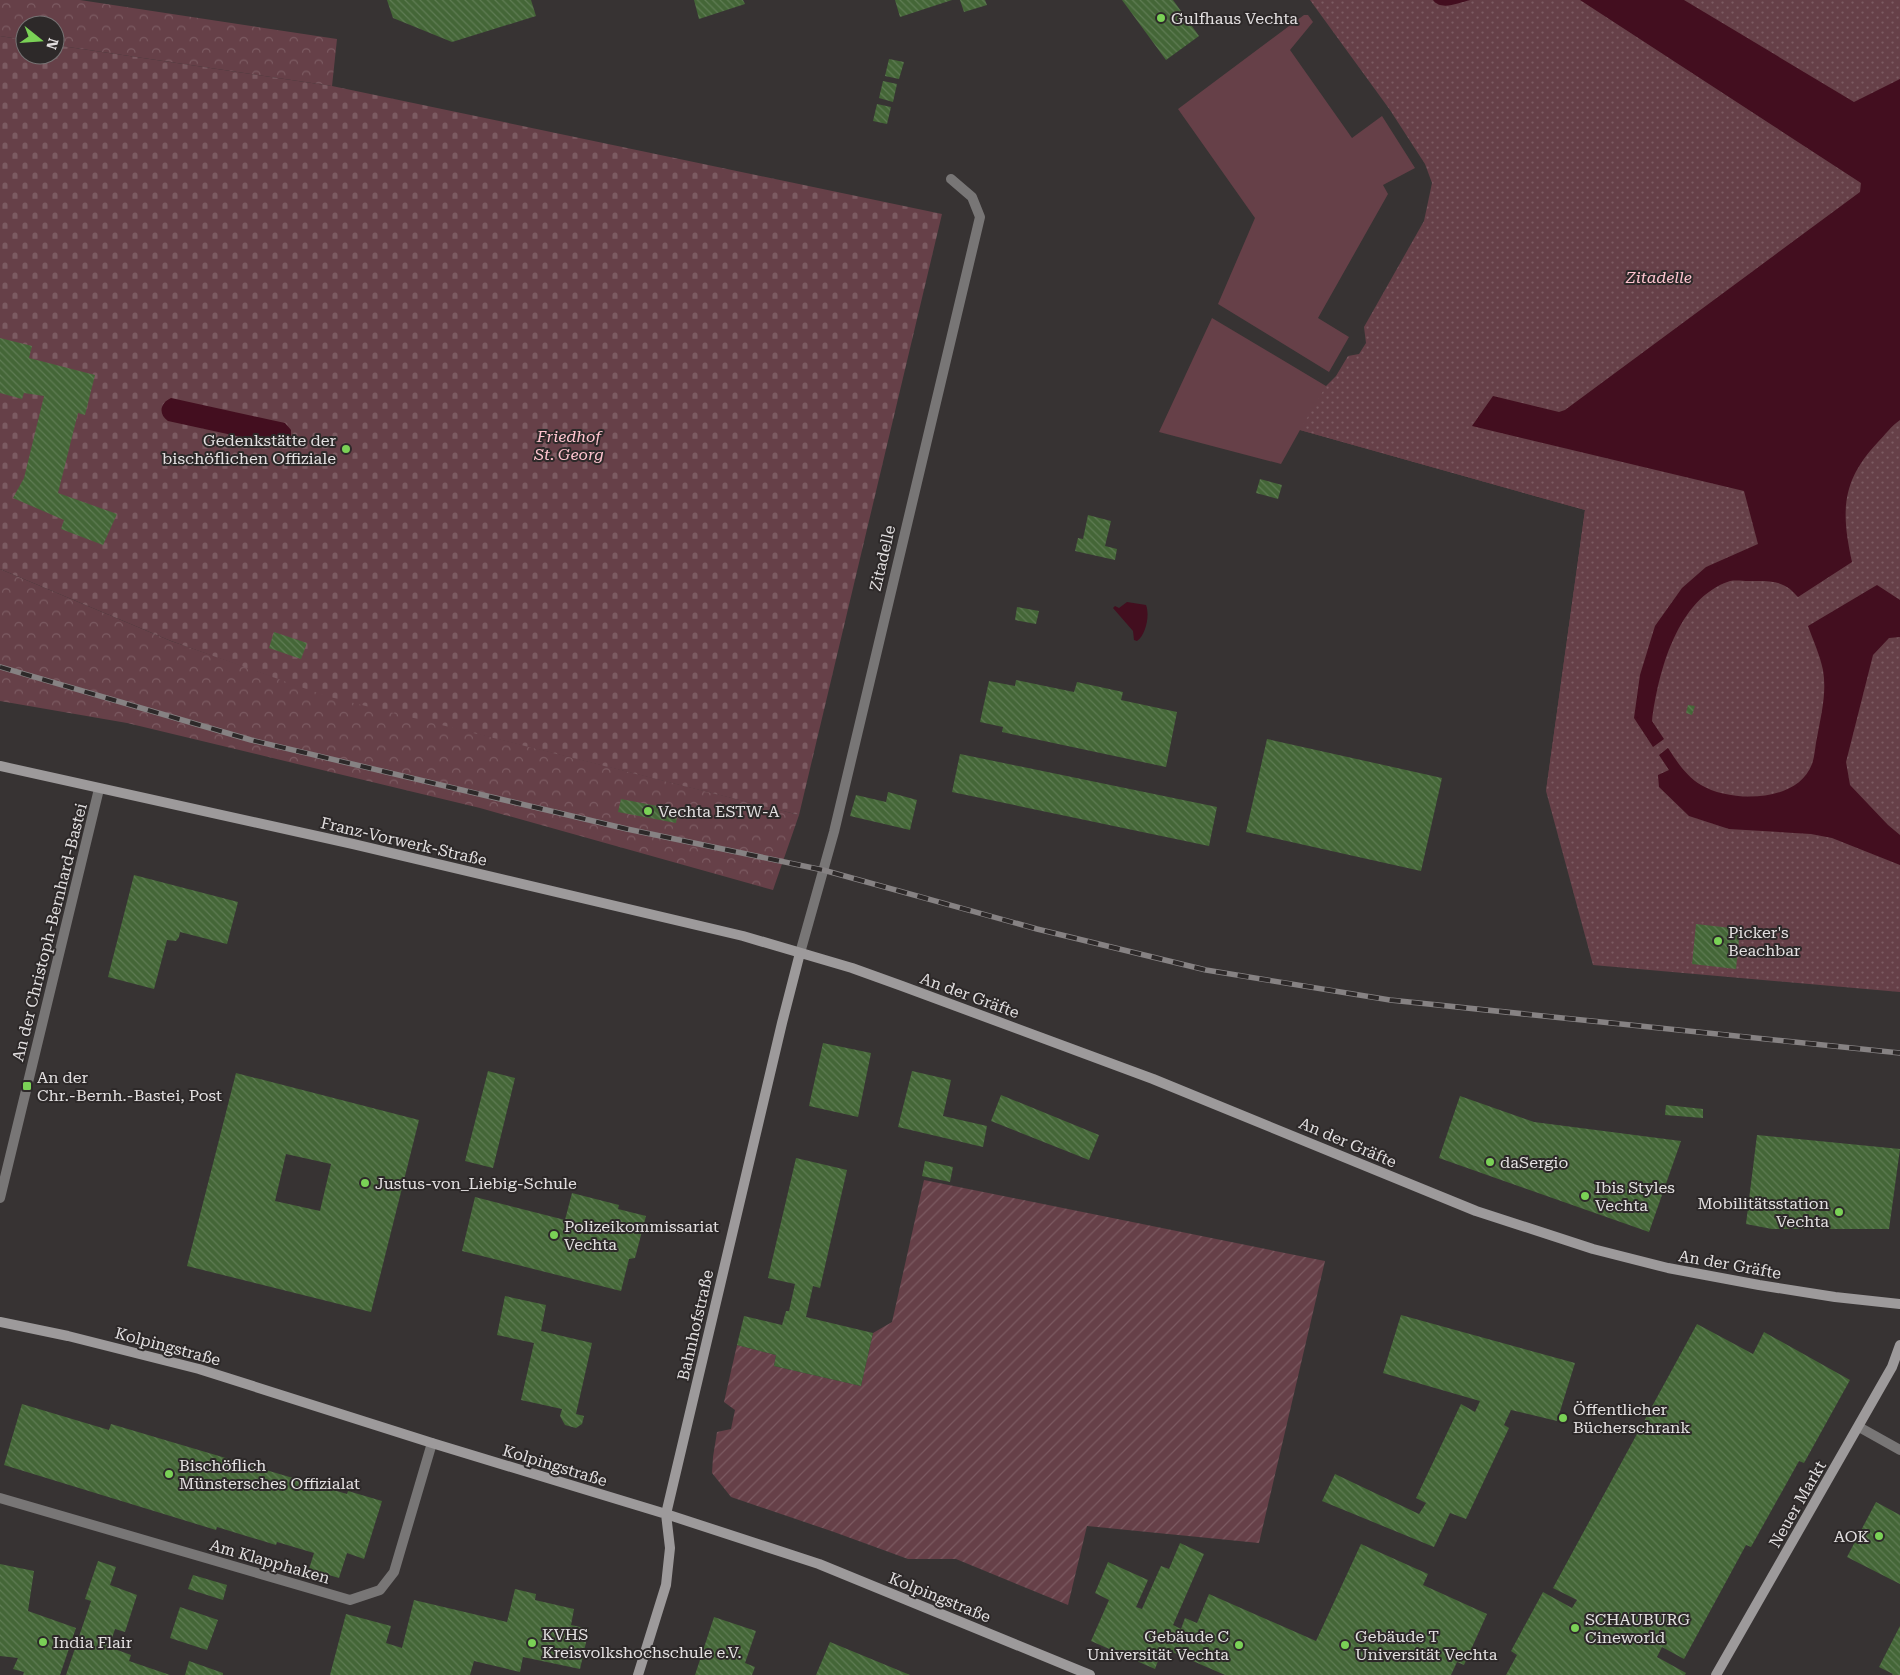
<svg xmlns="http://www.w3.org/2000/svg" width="1900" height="1675" font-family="'Roboto Serif',serif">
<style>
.grass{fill:#664048}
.forest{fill:url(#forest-crowns)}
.cemetery{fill:url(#cemetery-stones)}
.park{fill:url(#park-dots)}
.garden{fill:url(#garden-furrows)}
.water{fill:#430e1f}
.building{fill:url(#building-back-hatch);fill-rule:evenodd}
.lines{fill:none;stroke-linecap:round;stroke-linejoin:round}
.street{stroke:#787676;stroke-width:10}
.secondary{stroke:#9d9a9b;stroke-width:10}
.rail-casing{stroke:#868283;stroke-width:5.5}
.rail{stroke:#2d2929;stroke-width:4;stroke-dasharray:11;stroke-linecap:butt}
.poi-dot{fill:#7ad156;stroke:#2d2929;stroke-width:2}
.labels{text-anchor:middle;stroke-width:4;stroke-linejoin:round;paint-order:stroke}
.poi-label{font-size:16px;fill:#e3e0e1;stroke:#2d2929;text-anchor:start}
.park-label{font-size:16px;font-style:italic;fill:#ffc5d0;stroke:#2d2929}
.street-label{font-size:16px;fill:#e3e0e1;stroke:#2d2929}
</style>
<defs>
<pattern id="forest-crowns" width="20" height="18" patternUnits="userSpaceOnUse" patternTransform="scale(1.25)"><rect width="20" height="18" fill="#664048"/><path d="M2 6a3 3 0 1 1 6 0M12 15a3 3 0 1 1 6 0" fill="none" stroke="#7c5b62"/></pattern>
<pattern id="cemetery-stones" width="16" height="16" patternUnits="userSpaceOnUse" patternTransform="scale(1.25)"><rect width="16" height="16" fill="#664048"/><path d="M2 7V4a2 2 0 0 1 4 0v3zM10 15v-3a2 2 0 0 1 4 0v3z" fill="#7c5b62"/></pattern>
<pattern id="park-dots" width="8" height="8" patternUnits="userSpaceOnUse" patternTransform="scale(1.25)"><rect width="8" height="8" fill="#664048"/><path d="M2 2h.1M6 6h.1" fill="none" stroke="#7c5b62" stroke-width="1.8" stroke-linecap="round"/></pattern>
<pattern id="garden-furrows" width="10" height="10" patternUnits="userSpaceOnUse" patternTransform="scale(1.25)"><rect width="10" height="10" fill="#664048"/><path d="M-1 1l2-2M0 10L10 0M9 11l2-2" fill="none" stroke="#7c5b62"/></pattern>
<pattern id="building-back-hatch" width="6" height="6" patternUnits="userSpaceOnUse" patternTransform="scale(1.25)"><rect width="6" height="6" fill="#446637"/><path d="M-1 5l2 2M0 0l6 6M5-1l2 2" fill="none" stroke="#5f7c54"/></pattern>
</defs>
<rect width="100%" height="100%" fill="#373333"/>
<!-- grass -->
<path class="grass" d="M 1304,15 L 1308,15 L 1313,22 L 1290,50 L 1352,138 L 1382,116 L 1415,168 L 1383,185 L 1388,194 L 1318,318 L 1349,337 L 1329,372 L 1218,304 L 1255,218 L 1178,109 Z
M 1212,318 L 1326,386 L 1407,430 L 1662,498 L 1546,791 L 1585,510 L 1300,430 L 1281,464 L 1159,432 Z"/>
<!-- forest -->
<path class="forest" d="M 0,0 L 80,0 L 337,39 L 332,86 L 55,45 L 55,25 L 25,25 L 25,40 L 0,36 Z
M 0,569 L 171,641 L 326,695 L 799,815 L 773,890 L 480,808 L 127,723 L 0,701 Z"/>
<!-- cemetery -->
<path class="cemetery" d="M 0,36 L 25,40 L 25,55 L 55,55 L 55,45 L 332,86 L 942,214 L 799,815 L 326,696 L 171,641 L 0,569 Z"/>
<!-- park -->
<path class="park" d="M 1310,0 L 1900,0 L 1900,992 L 1593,965 L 1546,791 L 1585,510 L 1300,430 L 1326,386 L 1336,376 L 1348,356 L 1359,354 L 1366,343 L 1364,327 L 1424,221 L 1432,183 L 1425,164 L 1390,110 Z"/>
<!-- garden -->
<path class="garden" d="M 924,1180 L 1325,1261 L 1259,1543 L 1087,1526 L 1068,1605 L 956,1559 L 908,1559 L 834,1532 L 731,1497 L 712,1473 L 713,1457 L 717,1432 L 731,1429 L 735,1410 L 724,1402 L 737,1345 L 776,1355 L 774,1366 L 861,1386 L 873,1333 L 892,1322 Z"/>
<!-- water -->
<path class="water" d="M 1433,0 L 1470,0 C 1458,3 1441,11 1433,0 Z
M 1580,0 L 1684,0 L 1854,102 L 1900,79 L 1900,420 C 1891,426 1885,435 1878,442 C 1841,481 1841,512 1852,562 L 1798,597 C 1794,593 1789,587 1783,585 C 1774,580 1759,581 1749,581 C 1743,581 1736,580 1730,581 C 1677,598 1658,673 1652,721 L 1664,739 L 1653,747 L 1634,718 L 1640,675 L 1655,626 L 1682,588 L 1706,567 L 1758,544 L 1744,491 L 1472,426 L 1493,396 L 1559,412 L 1565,410 L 1860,192 L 1861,183 Z
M 171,398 L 285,423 L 291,430 L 291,438 L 285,444 L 278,445 L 168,421 C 158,414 160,403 171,398 Z
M 1877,585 L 1900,600 L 1900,637 L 1889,638 L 1873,655 L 1846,762 L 1850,785 L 1888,825 L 1900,835 L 1900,865 L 1832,838 L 1811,834 L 1729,829 L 1689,816 L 1659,787 L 1658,775 L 1669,770 L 1659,755 L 1668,748 C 1677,762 1686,776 1701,785 C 1731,803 1798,803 1812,764 C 1815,756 1815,746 1817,738 C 1821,715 1827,693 1823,670 C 1820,655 1813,640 1808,626 Z
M 1127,602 L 1146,605 C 1150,615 1146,635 1137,641 L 1134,640 L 1133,631 L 1113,608 L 1115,606 L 1119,608 Z"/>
<!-- building -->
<path class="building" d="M 387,0 L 531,0 L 536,16 L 452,42 L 393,18 Z
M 694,0 L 743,0 L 745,4 L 699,19 Z
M 895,0 L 952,0 L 900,17 Z
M 960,0 L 985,0 L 987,5 L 964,12 Z
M 1122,0 L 1173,0 L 1199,36 L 1166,60 Z
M 889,59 L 904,62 L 899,79 L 885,76 Z
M 883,81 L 897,84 L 893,102 L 879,98 Z
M 877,104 L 891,107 L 887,124 L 873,121 Z
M 0,338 L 32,346 L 29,358 L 95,375 L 85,415 L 78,413 L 58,493 L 117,514 L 103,545 L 61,529 L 64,520 L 13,498 L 24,478 L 44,396 L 24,393 L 22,399 L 0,393 Z
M 1260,479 L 1282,485 L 1278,499 L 1256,493 Z
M 1088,515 L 1111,521 L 1105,546 L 1117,549 L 1115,560 L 1075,551 L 1078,538 L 1083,539 Z
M 1017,607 L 1039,611 L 1036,624 L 1015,620 Z
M 274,632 L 307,643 L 301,659 L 269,648 Z
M 1016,680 L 1074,692 L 1077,682 L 1123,692 L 1121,700 L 1177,712 L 1166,767 L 1002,732 L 1003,727 L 980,722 L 989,681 L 1015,686 Z
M 1688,705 L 1695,706 L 1692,715 L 1686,713 Z
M 1267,739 L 1442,778 L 1421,871 L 1246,832 Z
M 960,754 L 1217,807 L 1209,846 L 952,792 Z
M 888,792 L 917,800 L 910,830 L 850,816 L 856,795 L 886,802 Z
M 621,799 L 678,810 L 676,823 L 618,812 Z
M 134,875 L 238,902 L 227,944 L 180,932 L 179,937 L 176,941 L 167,940 L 154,989 L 108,977 Z
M 1696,924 L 1740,929 L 1736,969 L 1692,964 Z
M 823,1043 L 871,1053 L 858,1117 L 809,1106 Z
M 488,1071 L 515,1078 L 493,1168 L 465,1161 Z
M 912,1071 L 951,1080 L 943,1116 L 987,1126 L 983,1147 L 898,1127 Z
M 236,1073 L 419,1120 L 371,1312 L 187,1266 ZM 286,1154 L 331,1164 L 320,1211 L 275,1201 Z
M 1001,1095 L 1099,1135 L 1089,1160 L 991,1121 Z
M 1460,1096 L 1534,1122 L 1681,1141 L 1649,1232 L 1439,1158 Z
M 1666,1105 L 1703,1109 L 1703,1118 L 1665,1115 Z
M 1757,1135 L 1900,1149 L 1889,1229 L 1772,1229 L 1746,1224 Z
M 796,1158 L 847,1170 L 820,1288 L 813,1286 L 806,1317 L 873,1333 L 861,1386 L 774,1366 L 776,1355 L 737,1345 L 744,1316 L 782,1325 L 786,1311 L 789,1311 L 795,1284 L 768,1278 Z
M 925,1161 L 953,1167 L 950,1182 L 922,1176 Z
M 572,1193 L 619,1205 L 618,1209 L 646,1216 L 635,1258 L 629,1259 L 621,1291 L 462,1251 L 475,1197 L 565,1220 Z
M 505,1296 L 546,1305 L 541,1331 L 592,1343 L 576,1414 L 584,1416 L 582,1424 L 576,1428 L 565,1425 L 560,1416 L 562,1409 L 521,1400 L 534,1343 L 497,1335 Z
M 1401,1315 L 1575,1363 L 1557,1421 L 1511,1410 L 1504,1425 L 1509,1428 L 1466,1519 L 1450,1513 L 1434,1547 L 1322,1501 L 1335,1474 L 1419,1514 L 1426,1503 L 1416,1498 L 1461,1404 L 1475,1412 L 1480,1401 L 1383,1373 Z
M 1697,1324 L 1753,1354 L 1764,1332 L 1850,1380 L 1804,1463 L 1799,1461 L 1751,1547 L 1746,1545 L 1684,1659 L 1662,1647 L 1657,1657 L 1686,1673 L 1685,1675 L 1506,1675 L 1517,1655 L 1511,1651 L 1543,1592 L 1572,1608 L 1577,1600 L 1553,1588 Z
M 22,1404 L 109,1430 L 111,1424 L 347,1494 L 348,1491 L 382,1501 L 364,1559 L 347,1553 L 339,1578 L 309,1569 L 314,1553 L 277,1542 L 276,1545 L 217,1527 L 216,1530 L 4,1465 Z
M 1876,1502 L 1900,1515 L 1900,1584 L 1847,1557 Z
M 1180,1543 L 1204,1554 L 1173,1625 L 1181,1629 L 1185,1618 L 1197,1623 L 1209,1594 L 1316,1641 L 1361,1544 L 1428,1574 L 1423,1585 L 1487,1614 L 1464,1665 L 1457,1662 L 1451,1675 L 1225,1675 L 1163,1648 L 1155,1669 L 1091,1641 L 1109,1600 L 1095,1593 L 1108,1562 L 1148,1580 L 1136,1607 L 1142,1609 L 1161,1566 L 1169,1569 Z
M 98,1561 L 116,1567 L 110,1585 L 137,1595 L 125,1632 L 115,1629 L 109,1647 L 131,1655 L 129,1661 L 170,1675 L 66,1675 L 91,1601 L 85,1599 Z
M 0,1564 L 34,1571 L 28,1611 L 76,1628 L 60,1675 L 23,1675 L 24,1672 L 13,1669 L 18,1658 L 0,1656 Z
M 193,1575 L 227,1585 L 223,1600 L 188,1589 Z
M 515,1589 L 536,1594 L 535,1600 L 574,1609 L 571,1625 L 589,1629 L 580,1669 L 523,1657 L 520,1672 L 474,1661 L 470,1675 L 330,1675 L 346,1614 L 391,1626 L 386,1643 L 402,1648 L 414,1600 L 507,1622 Z
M 180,1607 L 218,1620 L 207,1650 L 170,1638 Z
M 714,1617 L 756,1631 L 745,1663 L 755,1667 L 752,1675 L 695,1675 Z
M 1900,1626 L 1900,1675 L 1892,1675 L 1893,1674 L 1879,1667 Z
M 830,1642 L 910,1675 L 816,1675 Z
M 189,1661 L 223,1673 L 223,1675 L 185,1675 Z"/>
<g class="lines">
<!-- street -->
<path class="street" d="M 800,953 L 834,832 L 980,217 L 972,197 L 951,179
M 0,1198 L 99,789
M 1859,1427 L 1900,1450
M 0,1498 L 350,1600 L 380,1590 L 394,1572 L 432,1443"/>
<!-- secondary -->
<path class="secondary" d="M 0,766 L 353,844 L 743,936 L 852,968 L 902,986 L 1153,1079 L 1476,1211 L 1593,1249 L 1668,1268 L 1759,1285 L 1835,1297 L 1900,1304
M 0,1322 L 68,1336 L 199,1369 L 432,1443 L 666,1514 L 819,1564 L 1090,1675
M 638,1675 L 666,1585 L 670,1548 L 666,1514 L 782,1023 L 800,953
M 1716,1675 L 1892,1367 L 1900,1345"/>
<!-- rail casing -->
<g class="rail-casing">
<path id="rail" d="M 0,667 L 251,740 L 627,829 L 823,870 L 1037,929 L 1206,970 L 1390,1000 L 1900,1053"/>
</g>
<!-- rail -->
<use href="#rail" class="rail"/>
</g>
<!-- markers -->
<g class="poi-dot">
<circle cx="1161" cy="18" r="5"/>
<circle cx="346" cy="449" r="5"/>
<circle cx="648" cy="811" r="5"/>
<circle cx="1718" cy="941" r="5"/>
<rect x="22" y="1081" width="10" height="10" rx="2.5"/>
<circle cx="1490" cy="1162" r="5"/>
<circle cx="365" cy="1183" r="5"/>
<circle cx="1585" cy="1196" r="5"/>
<circle cx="1839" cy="1212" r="5"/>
<circle cx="554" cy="1235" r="5"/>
<circle cx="1563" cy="1418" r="5"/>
<circle cx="169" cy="1474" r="5"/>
<circle cx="1879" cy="1536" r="5"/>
<circle cx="1575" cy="1628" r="5"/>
<circle cx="43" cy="1642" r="5"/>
<circle cx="532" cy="1643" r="5"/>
<circle cx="1239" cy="1645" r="5"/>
<circle cx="1345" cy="1645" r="5"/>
</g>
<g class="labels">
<!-- poi labels -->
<g class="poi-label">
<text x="1171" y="24">Gulfhaus Vechta</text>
<text x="336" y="446" text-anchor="end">Gedenkstätte der<tspan x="336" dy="18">bischöflichen Offiziale</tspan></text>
<text x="658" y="817">Vechta ESTW-A</text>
<text x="1728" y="938">Picker's<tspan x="1728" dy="18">Beachbar</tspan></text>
<text x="37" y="1083">An der<tspan x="37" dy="18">Chr.-Bernh.-Bastei, Post</tspan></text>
<text x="1500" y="1168">daSergio</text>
<text x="375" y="1189">Justus-von_Liebig-Schule</text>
<text x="1595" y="1193">Ibis Styles<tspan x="1595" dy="18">Vechta</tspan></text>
<text x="1829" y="1209" text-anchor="end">Mobilitätsstation<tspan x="1829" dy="18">Vechta</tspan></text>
<text x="564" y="1232">Polizeikommissariat<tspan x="564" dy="18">Vechta</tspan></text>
<text x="1573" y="1415">Öffentlicher<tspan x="1573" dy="18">Bücherschrank</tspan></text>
<text x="179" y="1471">Bischöflich<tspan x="179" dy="18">Münstersches Offizialat</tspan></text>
<text x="1869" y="1542" text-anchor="end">AOK</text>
<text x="1585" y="1625">SCHAUBURG<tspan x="1585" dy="18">Cineworld</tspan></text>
<text x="542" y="1640">KVHS<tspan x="542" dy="18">Kreisvolkshochschule e.V.</tspan></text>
<text x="1229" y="1642" text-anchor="end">Gebäude C<tspan x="1229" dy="18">Universität Vechta</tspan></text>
<text x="1355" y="1642">Gebäude T<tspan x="1355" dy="18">Universität Vechta</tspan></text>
<text x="53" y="1648">India Flair</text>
</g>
<!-- park labels -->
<g class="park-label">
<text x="1659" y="283">Zitadelle</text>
<text x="569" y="442">Friedhof<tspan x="569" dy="18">St. Georg</tspan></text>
</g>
<!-- street labels -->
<g class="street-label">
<text transform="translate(882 558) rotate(-77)" y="6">Zitadelle</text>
<text transform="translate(404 841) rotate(13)" y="6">Franz-Vorwerk-Straße</text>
<text transform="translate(49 932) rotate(-76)" y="6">An der Christoph-Bernhard-Bastei</text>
<text transform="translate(970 995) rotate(20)" y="6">An der Gräfte</text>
<text transform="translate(1348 1142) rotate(23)" y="6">An der Gräfte</text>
<text transform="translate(1730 1264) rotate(10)" y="6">An der Gräfte</text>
<text transform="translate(695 1325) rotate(-77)" y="6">Bahnhofstraße</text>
<text transform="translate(168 1346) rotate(15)" y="6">Kolpingstraße</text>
<text transform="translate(555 1465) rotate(17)" y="6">Kolpingstraße</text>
<text transform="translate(1797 1504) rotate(-60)" y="6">Neuer Markt</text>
<text transform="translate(270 1561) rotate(16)" y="6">Am Klapphaken</text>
<text transform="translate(940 1597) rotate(22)" y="6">Kolpingstraße</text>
</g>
</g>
<!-- north arrow -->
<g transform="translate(40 40) rotate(107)"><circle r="24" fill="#2d2929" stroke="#767273"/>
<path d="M0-4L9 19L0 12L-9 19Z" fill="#7ad156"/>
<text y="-8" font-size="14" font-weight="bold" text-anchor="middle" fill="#e3e0e1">N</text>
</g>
</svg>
